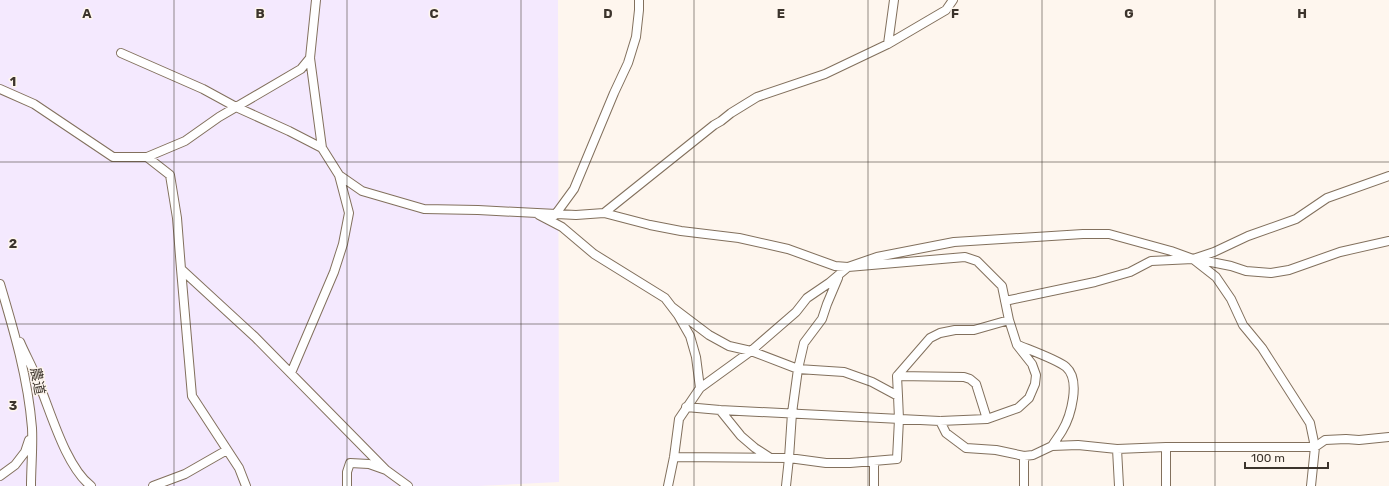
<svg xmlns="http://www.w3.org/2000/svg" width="1389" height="486" font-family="Rubik,'Noto Sans SC',sans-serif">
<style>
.industrial{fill:#f4e9fe}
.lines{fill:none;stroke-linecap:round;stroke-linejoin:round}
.minor-casing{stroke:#82705d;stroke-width:10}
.minor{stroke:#fff;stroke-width:8}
.grid{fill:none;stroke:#3c342c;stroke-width:1;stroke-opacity:0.55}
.labels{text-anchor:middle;stroke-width:3;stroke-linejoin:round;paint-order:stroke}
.street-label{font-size:14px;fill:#3c342c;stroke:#fef6ee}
.grid-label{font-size:13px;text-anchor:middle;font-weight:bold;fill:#3c342c;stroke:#fef6ee;stroke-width:3;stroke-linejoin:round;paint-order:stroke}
</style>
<rect width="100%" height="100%" fill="#fef6ee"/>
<!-- industrial -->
<path class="industrial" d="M 0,0 L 558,0 L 559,482 L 478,486 L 0,486 Z"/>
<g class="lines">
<!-- minor casing -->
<g class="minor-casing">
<path id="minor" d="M 888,44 L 894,0
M 121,53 L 203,89 L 236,107 L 289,131 L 322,148
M 0,89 L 34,104 L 113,157 L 147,157 L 170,175 L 177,218 L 181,269 L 255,337 L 386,470
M 147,157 L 185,141 L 219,117 L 301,69 L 310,58
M 339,175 L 362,191 L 424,209 L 478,210 L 576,215 L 604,213 L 714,125 L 721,121 L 731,113 L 757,97 L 825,74 L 888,44 L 946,10 L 953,0
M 604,213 L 650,225 L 681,231 L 739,238 L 788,249 L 835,266 L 848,267 L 965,257 L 977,261 L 1002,286 L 1009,320 L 1017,345 L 1032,364 L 1036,375 L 1035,384 L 1029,398 L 1018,408 L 987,419 L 940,421 L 720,410 L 686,407
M 539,215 L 562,227 L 594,254 L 665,298 L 678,315 L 690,336 L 696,357 L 700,388
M 555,215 L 574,189 L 614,93 L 628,63 L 636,37 L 639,10 L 639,0
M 1196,259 L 1231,266 L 1246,271 L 1271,273 L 1289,270 L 1340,252 L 1389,241
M 181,269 L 192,396 L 239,468 L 246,486
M 0,284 C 14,331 28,378 32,428 C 33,447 31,467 31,486
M 1005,301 L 1095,282 L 1130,272 L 1151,261 L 1193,259 L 1214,252 L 1248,236 L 1296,219 L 1327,198 L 1389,176
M 672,307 L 709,335 L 729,346 L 751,351 L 798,369 L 844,372 L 872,382 L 898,396 L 899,419 L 897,459 L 850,463 L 826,463 L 789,458 L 674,457
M 20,342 C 25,354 32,366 37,379 C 50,409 65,466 91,486
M 1018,345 C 1030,350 1058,360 1066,367 C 1081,380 1071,416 1062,431 C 1059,436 1055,441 1052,446
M 291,373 L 334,272 L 343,244 L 349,213 L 339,175 L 322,148 L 310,58 L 316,0
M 897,376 L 964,377 L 970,379 L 976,384 L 987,419
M 898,396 L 897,376 L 930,338 L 940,333 L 955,330 L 974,330 L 1009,320
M 720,410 L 741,436 L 755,448 L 769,457
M 940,421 L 946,433 L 966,448 L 996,450 L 1024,456 L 1033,455 L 1052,446 L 1078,445 L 1117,449 L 1119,486
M 1166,447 L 1166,486
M 1117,449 L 1166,447 L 1315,447 L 1325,440 L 1346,439 L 1359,440 L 1389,437
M 0,476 L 15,465 L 25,452 L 29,440
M 153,486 L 185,474 L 227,450
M 347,486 L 347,472 L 350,463 L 369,464 L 386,470 L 408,486
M 668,486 L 674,457 L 679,419 L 700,388 L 751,351 L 796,312 L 807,298 L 829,283 L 848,267 L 877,257 L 954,242 L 1083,234 L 1109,234 L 1171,251 L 1193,259 L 1216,277 L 1231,299 L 1243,325 L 1262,348 L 1310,423 L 1315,447 L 1311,486
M 786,486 L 789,458 L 792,413 L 798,369 L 804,343 L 822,319 L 827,304 L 838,278
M 874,486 L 874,462
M 1024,486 L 1024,456"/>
</g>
<!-- minor -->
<use href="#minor" class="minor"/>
</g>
<!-- grid -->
<path class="grid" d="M 174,0 L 174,486M 347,0 L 347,486M 521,0 L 521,486M 694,0 L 694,486M 868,0 L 868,486M 1042,0 L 1042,486M 1215,0 L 1215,486M 0,162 L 1389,162M 0,324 L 1389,324"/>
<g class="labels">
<!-- street labels -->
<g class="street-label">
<text transform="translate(38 381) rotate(79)" y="5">農道</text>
</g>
</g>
<g class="grid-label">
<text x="87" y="18">A</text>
<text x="260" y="18">B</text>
<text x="434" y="18">C</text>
<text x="608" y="18">D</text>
<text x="781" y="18">E</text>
<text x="955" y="18">F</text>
<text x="1129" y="18">G</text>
<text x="1302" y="18">H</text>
<text x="13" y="86">1</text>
<text x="13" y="248">2</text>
<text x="13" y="410">3</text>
</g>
<!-- scale -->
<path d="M1245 462v6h83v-6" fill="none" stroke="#3c342c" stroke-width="2"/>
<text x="1251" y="462" font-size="12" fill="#3c342c" stroke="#fef6ee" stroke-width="3" paint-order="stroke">100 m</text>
</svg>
